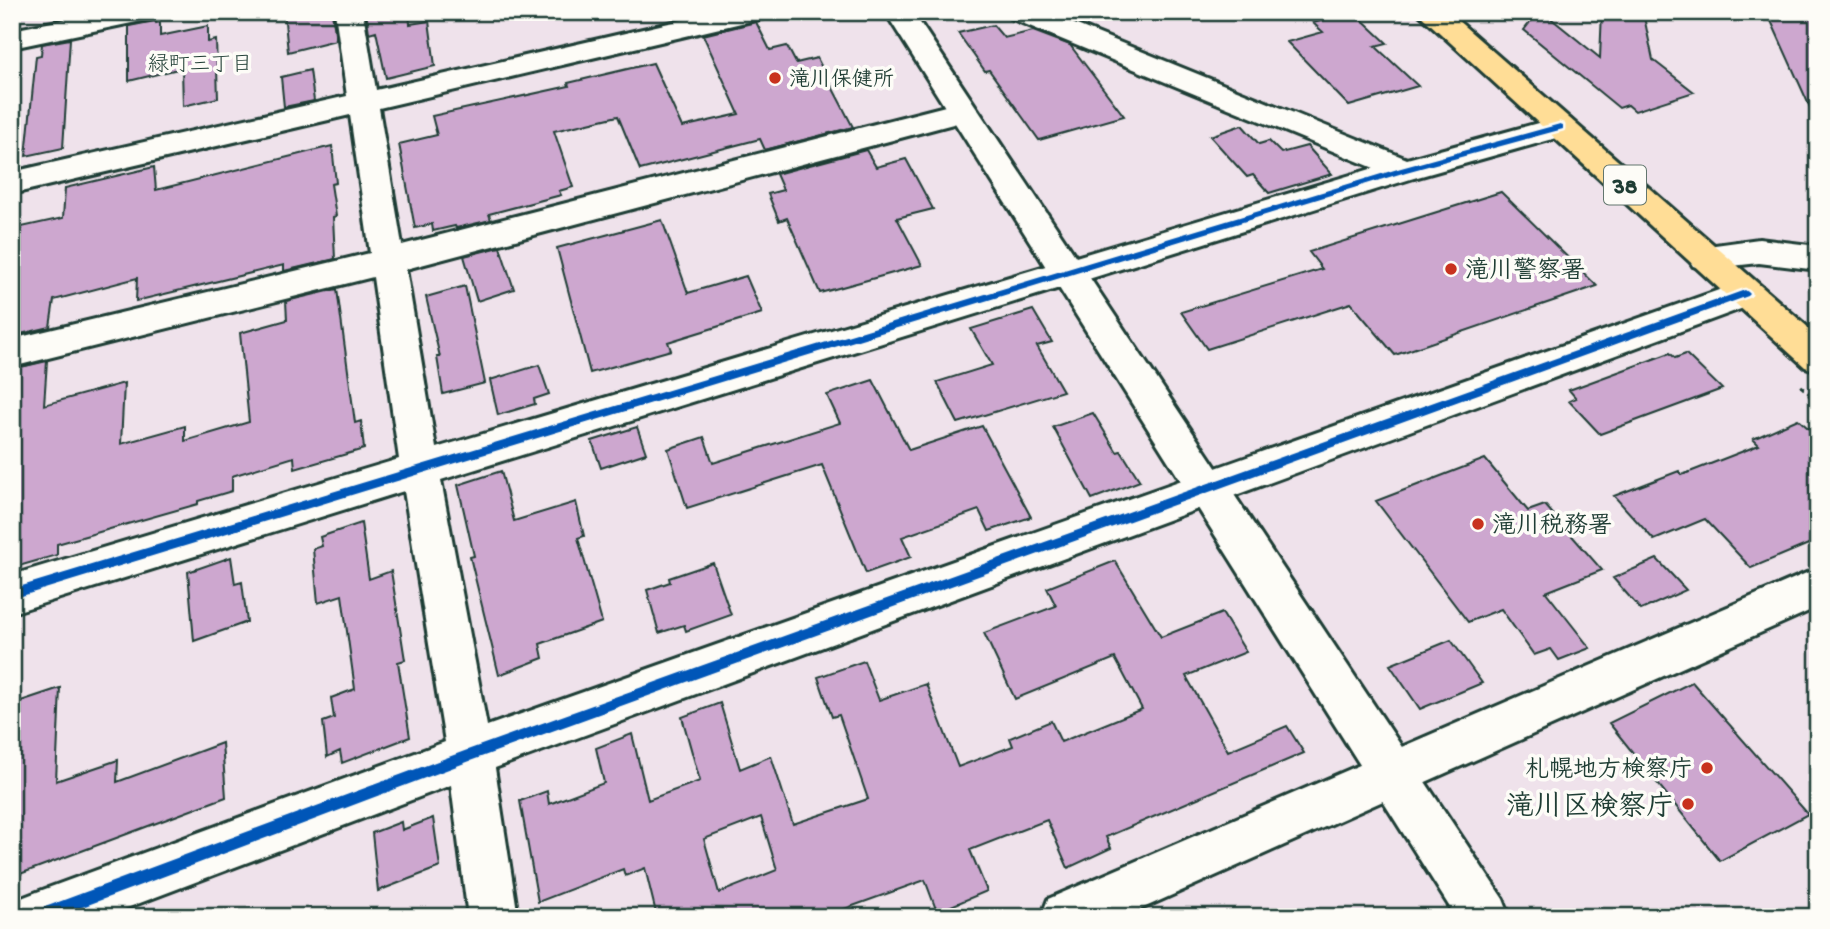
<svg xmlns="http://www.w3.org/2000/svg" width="1830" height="929" font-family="'Gochi Hand','Klee One',sans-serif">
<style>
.building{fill:#cda7cf;stroke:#1f3d34;stroke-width:2;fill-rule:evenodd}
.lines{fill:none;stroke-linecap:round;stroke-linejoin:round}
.street-casing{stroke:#1f3d34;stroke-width:6}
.secondary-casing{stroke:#1f3d34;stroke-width:6}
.highway-casing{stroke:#1f3d34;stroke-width:6}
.path-far1{stroke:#1f3d34;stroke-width:3.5;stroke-dasharray:4.5 4.5;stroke-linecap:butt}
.path{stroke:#1f3d34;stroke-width:5;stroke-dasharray:6 6;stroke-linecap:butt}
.street{fill:#fdfcf7;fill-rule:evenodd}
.secondary{fill:#fdfcf7;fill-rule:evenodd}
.highway{fill:#ffdd96;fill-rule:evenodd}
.cycleway-casing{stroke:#fdfcf7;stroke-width:5}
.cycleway{fill:#0057b8;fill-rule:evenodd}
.poi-dot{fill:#c8321e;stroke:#fdfcf7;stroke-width:2.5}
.labels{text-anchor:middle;stroke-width:7;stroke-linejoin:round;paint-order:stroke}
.far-neighbourhood-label{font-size:21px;fill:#1f3d34;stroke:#fdfcf7}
.far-poi-label{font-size:21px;font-weight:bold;fill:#1f3d34;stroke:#fdfcf7;text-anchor:start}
.shield{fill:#fdfcf7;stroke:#62766e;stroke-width:2}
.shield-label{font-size:23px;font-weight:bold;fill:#1f3d34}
.poi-label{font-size:24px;font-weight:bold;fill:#1f3d34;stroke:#fdfcf7;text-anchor:start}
.near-poi-label{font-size:28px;font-weight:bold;fill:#1f3d34;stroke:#fdfcf7;text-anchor:end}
</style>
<rect width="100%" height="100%" fill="#efe2eb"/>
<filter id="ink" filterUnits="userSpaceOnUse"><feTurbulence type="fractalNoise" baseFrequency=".0143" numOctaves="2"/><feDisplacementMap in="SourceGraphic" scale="14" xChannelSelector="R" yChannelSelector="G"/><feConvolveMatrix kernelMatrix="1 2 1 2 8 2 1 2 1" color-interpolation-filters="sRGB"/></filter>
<g filter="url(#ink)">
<!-- building -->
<path class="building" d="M 284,12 L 332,12 L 336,40 L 288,52 Z
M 366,12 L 409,12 L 410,24 L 429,21 L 435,66 L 386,78 L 376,31 L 369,33 Z
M 1354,12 L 1387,43 L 1375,46 L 1418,86 L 1349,106 L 1287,42 L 1323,32 L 1313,23 Z
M 1538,12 L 1543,12 L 1600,58 L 1602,12 L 1643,12 L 1653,60 L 1694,92 L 1635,111 L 1628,105 L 1619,108 L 1524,30 Z
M 1767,12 L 1818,12 L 1818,125 Z
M 155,21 L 156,23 L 160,22 L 160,36 L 208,26 L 208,42 L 216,40 L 218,98 L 183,106 L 182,68 L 129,81 L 129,26 Z
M 756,22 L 770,50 L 787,46 L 796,63 L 817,58 L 853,127 L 765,150 L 760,139 L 640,170 L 618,116 L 554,131 L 573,187 L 559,191 L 561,195 L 489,214 L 491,220 L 456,228 L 455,226 L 433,231 L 432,224 L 415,228 L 399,144 L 437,135 L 432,116 L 569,86 L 568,83 L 653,63 L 682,127 L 739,114 L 703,35 Z
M 993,25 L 1004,38 L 1033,31 L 1070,45 L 1124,116 L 1039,140 L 989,70 L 985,71 L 958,33 Z
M 70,39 L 63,148 L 26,156 L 36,56 L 41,55 L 42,44 Z
M 310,70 L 314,101 L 284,107 L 281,77 Z
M 1242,125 L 1259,144 L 1269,141 L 1281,153 L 1307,146 L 1332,174 L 1269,193 L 1253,175 L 1247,177 L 1210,136 Z
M 332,146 L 336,183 L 331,184 L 336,216 L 333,217 L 335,259 L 284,271 L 284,265 L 136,301 L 137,278 L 54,300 L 50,327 L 12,336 L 12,238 L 16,237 L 17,228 L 63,218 L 65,188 L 154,167 L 156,190 Z
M 866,150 L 876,167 L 906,159 L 933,209 L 897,218 L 922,265 L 820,293 L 787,218 L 779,221 L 768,194 L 783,190 L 776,174 Z
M 1501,192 L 1597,286 L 1395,355 L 1351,303 L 1207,349 L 1181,312 L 1322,269 L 1309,252 Z
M 662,220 L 688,293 L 746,276 L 762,313 L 668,342 L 671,350 L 590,373 L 557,248 Z
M 500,247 L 514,289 L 477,301 L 464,256 Z
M 465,286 L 485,383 L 443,394 L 437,357 L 440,357 L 426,297 Z
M 337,289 L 355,423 L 361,421 L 364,449 L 295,469 L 294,457 L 232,476 L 232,491 L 198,501 L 198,504 L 57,544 L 57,555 L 12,568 L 12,369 L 47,361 L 44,405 L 124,383 L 121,444 L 185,426 L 185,441 L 249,422 L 240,333 L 287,320 L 286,301 Z
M 1033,310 L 1052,342 L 1037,346 L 1063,391 L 958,423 L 937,382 L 992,365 L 971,329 Z
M 1670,353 L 1675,358 L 1686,354 L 1722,389 L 1600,434 L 1569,401 L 1576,398 L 1569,390 Z
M 539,365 L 549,394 L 534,399 L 535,404 L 498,415 L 490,380 Z
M 873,380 L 909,450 L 982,426 L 1031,517 L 989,531 L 979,510 L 902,537 L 911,557 L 866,573 L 822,465 L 687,508 L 668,449 L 704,437 L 713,463 L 840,423 L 827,395 Z
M 1093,413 L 1117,452 L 1121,451 L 1140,481 L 1092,499 L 1053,427 Z
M 1798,419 L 1818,437 L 1818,540 L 1751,568 L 1705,519 L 1654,540 L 1614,496 L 1679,471 L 1682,475 L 1759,445 L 1753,439 Z
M 637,427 L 646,453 L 601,468 L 592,441 Z
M 1485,459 L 1528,511 L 1545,505 L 1602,570 L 1546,592 L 1590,648 L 1559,660 L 1551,649 L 1534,655 L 1501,609 L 1468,622 L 1376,501 Z
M 501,471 L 514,521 L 576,502 L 584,536 L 578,538 L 602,622 L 540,644 L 543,658 L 499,675 L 470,557 L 474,556 L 458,485 Z
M 361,523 L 369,579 L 391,571 L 405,660 L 398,662 L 410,737 L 342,763 L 340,751 L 327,757 L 323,722 L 334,718 L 331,698 L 355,689 L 342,595 L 318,603 L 313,549 L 322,546 L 320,537 Z
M 231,557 L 235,584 L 242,582 L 247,622 L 194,641 L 188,572 Z
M 1657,559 L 1686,590 L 1641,610 L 1613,578 Z
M 1115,561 L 1161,637 L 1222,613 L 1246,652 L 1186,676 L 1228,751 L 1287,726 L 1304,753 L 1106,837 L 1111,848 L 1068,868 L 1047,820 L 970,850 L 987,891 L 937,912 L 925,880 L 822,917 L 657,917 L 645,868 L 625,876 L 623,869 L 538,902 L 520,801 L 547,791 L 549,804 L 604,783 L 596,748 L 632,734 L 648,800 L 700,781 L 682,717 L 720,703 L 740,769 L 771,756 L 793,824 L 868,799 L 839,715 L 832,717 L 818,677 L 864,661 L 879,700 L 926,684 L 958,767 L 1013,746 L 1010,738 L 1051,721 L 1061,742 L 1142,709 L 1115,658 L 1015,699 L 984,633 L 1056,606 L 1047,588 ZM 761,817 L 777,870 L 719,893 L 704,839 Z
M 713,563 L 731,615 L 686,631 L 684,625 L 659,633 L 647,590 L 670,582 L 669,578 Z
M 1451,640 L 1482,683 L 1420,709 L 1390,665 Z
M 1692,682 L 1808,814 L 1720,861 L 1609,723 Z
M 60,688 L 56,781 L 118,760 L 117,782 L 222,743 L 226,797 L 12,877 L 12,704 Z
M 433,818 L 440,867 L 378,891 L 372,833 L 401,822 L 402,830 Z"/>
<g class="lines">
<!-- street casing -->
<g class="street-casing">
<path id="street" d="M 103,12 L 160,12 L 156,18 L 146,20 L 12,48 L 12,30 Z
M 335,12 L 363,12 L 376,90 L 717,12 L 768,12 L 764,18 L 754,20 L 379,108 L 402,245 L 961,102 L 972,105 L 976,112 L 972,119 L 406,269 L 436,448 L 1374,168 L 1010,18 L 1006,12 L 1045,12 L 1407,159 L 1560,117 L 1571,120 L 1575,127 L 1571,134 L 1414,178 L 441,480 L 487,726 L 1733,285 L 1745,281 L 1757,285 L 1762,294 L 1757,303 L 495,768 L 518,917 L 468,917 L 451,785 L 103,917 L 12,917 L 19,899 L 37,892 L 445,742 L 404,491 L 12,613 L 12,575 L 399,459 L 373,277 L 12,367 L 12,339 L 370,253 L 350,115 L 12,194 L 12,172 L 347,96 Z
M 1818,568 L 1818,607 L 1123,917 L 1041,917 L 1048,899 Z"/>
</g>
<!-- secondary casing -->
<g class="secondary-casing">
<path id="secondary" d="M 885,12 L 913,12 L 1503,899 L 1510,917 L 1456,917 Z
M 1759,239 L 1818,246 L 1818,270 L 1759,263 L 1705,269 L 1693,266 L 1688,257 L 1693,248 Z"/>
</g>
<!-- highway casing -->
<g class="highway-casing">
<path id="highway" d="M 1417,12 L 1448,12 L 1818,336 L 1818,371 L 1805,367 Z"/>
</g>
<!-- path-far1 -->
<path class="path-far1" d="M 1801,386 L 1811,395"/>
<!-- path -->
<path class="path" d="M 1809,394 L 1818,402"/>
<!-- street -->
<use href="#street" class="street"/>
<!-- secondary -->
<use href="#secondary" class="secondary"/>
<!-- highway -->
<use href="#highway" class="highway"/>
<!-- cycleway casing -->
<g class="cycleway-casing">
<path id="cycleway" d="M 1560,124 L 1563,125 L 1563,129 L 1406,172 L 12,599 L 12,589 L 1401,168 Z
M 1745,290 L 1748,292 L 1750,294 L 1748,296 L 470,761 L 56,917 L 30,917 L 32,912 L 37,910 L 470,749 Z"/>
</g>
<!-- cycleway -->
<use href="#cycleway" class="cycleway"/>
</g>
</g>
<!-- markers -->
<g class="poi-dot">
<circle cx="775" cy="78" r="7"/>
<circle cx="1451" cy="269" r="7"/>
<circle cx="1478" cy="524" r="7"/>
<circle cx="1707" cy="768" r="7"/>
<circle cx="1688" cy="804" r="7"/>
</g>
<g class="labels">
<!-- far-neighbourhood labels -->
<g class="far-neighbourhood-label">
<text x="200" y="70">緑町三丁目</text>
</g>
<!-- far-poi labels -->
<g class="far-poi-label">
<text x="789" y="85">滝川保健所</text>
</g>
<!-- shield labels -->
<rect class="shield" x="1604" y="165.5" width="42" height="39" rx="5"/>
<g class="shield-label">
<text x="1625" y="193">38</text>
</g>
<!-- poi labels -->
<g class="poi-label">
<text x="1465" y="277">滝川警察署</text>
<text x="1492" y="532">滝川税務署</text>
<text x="1693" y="776" text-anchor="end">札幌地方検察庁</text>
</g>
<!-- near-poi labels -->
<g class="near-poi-label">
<text x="1674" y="814">滝川区検察庁</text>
</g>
</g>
<!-- margin -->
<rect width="1830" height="929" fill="none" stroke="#fdfcf7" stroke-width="42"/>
<rect x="21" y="21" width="1788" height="887" fill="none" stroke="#1f3d34" stroke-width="2.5" filter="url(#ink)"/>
</svg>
